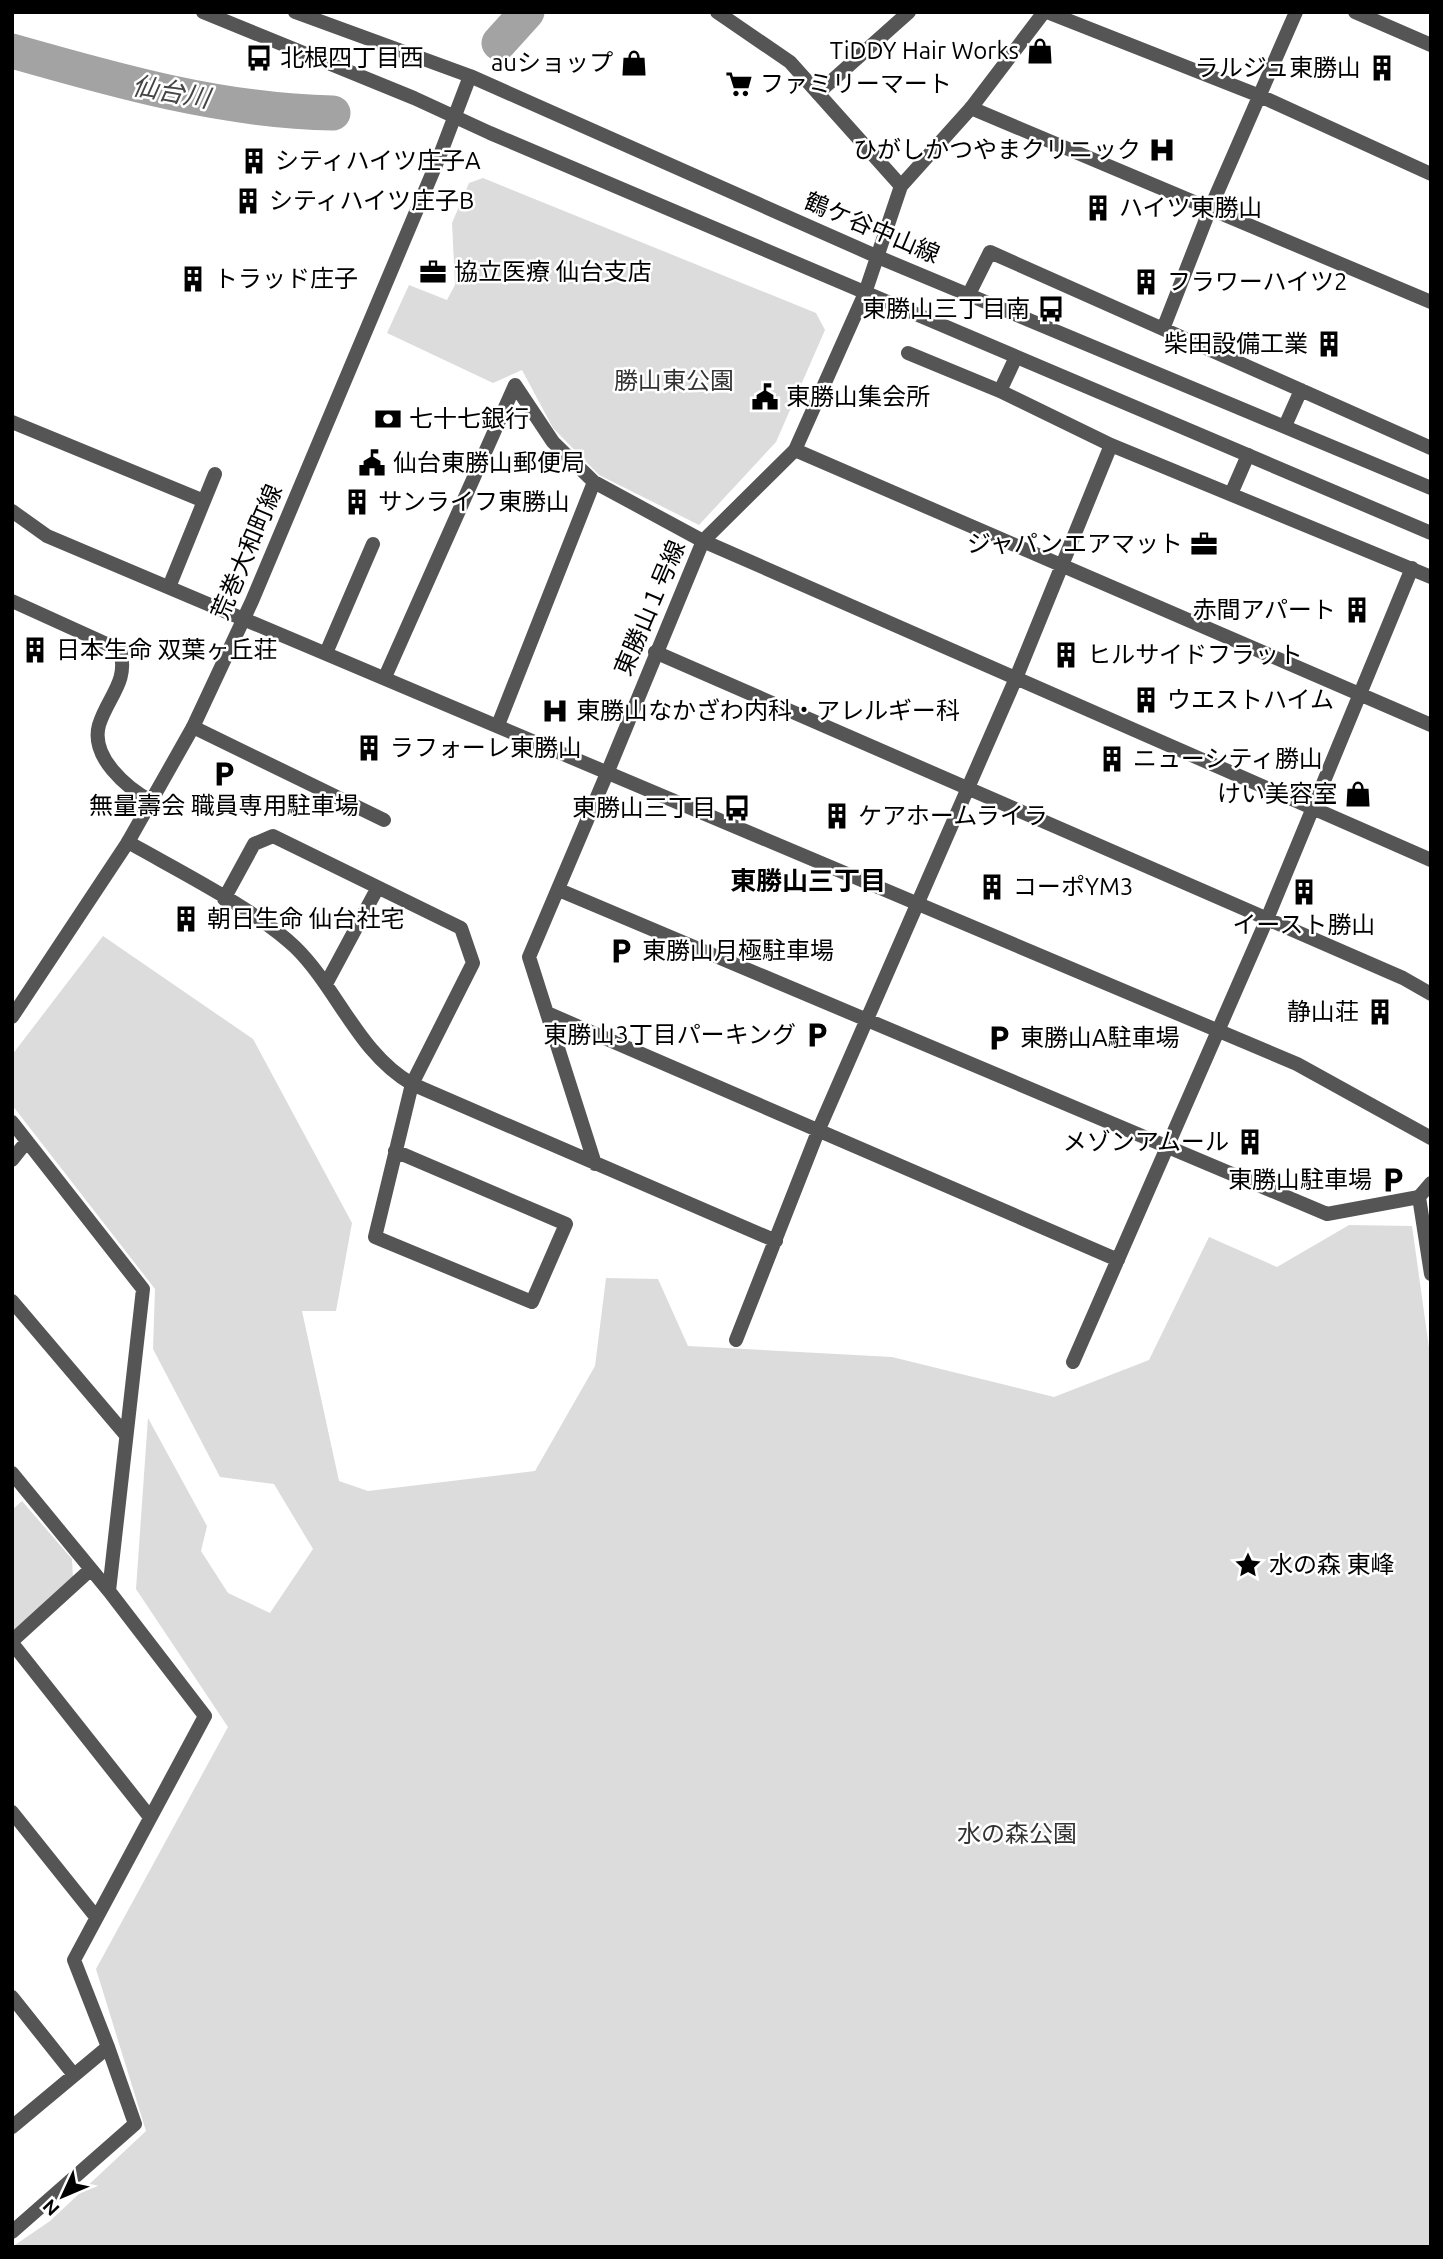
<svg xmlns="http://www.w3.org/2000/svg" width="1443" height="2259" font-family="Ubuntu,'Noto Sans JP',sans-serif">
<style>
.green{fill:#dcdcdc}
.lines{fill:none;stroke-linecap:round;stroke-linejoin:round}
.river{stroke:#a3a3a3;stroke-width:35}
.minor{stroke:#555;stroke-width:14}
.tertiary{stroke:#555;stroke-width:14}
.labels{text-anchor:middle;stroke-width:5;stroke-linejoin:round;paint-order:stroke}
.poi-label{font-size:24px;fill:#000;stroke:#fff;text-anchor:start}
.street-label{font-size:24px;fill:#000;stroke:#fff}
.park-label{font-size:24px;fill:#333;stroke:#fff}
.water-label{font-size:26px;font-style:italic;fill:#444;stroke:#fff}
.neighbourhood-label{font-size:26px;font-weight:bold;fill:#000;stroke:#fff}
</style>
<rect width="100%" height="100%" fill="#fff"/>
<!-- green -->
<path class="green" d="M 483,178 L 816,313 L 825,330 L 776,442 L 699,525 L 599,475 L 553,428 L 522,370 L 493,383 L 387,333 L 409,285 L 447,300 L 455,285 L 452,223 L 469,183 Z
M 103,936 L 253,1039 L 352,1223 L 336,1311 L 302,1311 L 339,1481 L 368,1491 L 535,1471 L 595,1366 L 606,1278 L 658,1279 L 688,1346 L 892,1357 L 1054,1397 L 1149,1360 L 1209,1237 L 1277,1267 L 1349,1225 L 1412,1226 L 1431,1362 L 1431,2247 L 12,2247 L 50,2221 L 146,2131 L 96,1969 L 228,1727 L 136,1589 L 148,1418 L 207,1526 L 201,1551 L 228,1593 L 270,1613 L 313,1549 L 274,1484 L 220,1477 L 153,1349 L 155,1289 L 12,1105 L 12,1055 Z
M 22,1501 L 72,1559 L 73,1578 L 15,1630 L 12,1627 L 12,1510 Z"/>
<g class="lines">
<!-- river -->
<path class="river" d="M 499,43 L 527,12
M 12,51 C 117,81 223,111 333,113"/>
<!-- minor -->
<path class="minor" d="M 1047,12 L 1260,96 L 1431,174
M 1355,12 L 1431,45
M 818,93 L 909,12
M 971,108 L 1431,302
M 969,294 L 990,252 L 1431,448
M 1163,329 L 1210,209 L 1296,12
M 908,353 L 1000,391 L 1111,445 L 1431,577
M 1000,391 L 1016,357
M 12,422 L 204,501
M 1285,426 L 1301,390
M 795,450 L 1431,725
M 1231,494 L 1248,455
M 169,587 L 215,474
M 12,601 L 120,650 C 129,682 108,696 99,725 C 90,757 127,788 151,801
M 655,652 L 1403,978 L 1431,994
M 326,653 L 373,544
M 385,677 L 515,385 L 553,442 L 594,482 L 703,541 L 1431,860
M 498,725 L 594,482
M 193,727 L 384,820
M 128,842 C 177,870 255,909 295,947 C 338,989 358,1053 412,1084 L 776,1241
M 559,890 L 1327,1214 L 1419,1197
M 224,899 L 254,844 L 273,836 L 461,928 L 473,963 L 412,1084 L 375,1237 L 532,1302 L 566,1224 L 395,1151
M 326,984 L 377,889
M 547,1013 L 1118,1260
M 12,1122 L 143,1289 L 109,1591
M 12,1160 L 27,1141
M 595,1164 L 529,957 L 608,771
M 12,1301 L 125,1434
M 736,1340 L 819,1129 L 1016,678 L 1111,445
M 1073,1362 L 1267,919 L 1412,568
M 12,1473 L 109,1591 L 205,1716 L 74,1960 L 108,2047 L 12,2127
M 12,1641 L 90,1570
M 12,1643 L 149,1816
M 12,1812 L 96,1917
M 12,1997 L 74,2075
M 12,2232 L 135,2124 L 108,2047"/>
<!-- tertiary -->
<path class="tertiary" d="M 203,12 L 414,98 L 490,133 L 1431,533
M 295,12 L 470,76 L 878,257 L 1431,488
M 717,12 L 790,62 L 901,186
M 12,511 L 47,536 L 1297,1064 L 1431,1138
M 608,771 L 703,541 L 795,450 L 865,293 L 901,186 L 971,108 L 1044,12
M 12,1017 L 128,842 L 193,727 L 252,601 L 440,155 L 470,76
M 1431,1183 L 1419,1197 L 1431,1274"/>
</g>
<!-- icons -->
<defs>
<g id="shop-bare" transform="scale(2.1)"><path d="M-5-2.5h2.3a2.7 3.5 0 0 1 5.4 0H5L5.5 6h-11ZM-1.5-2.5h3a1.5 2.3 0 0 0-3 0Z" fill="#000" stroke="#fff" stroke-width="2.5" paint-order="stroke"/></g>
<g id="bus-bare" transform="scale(2.1)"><path d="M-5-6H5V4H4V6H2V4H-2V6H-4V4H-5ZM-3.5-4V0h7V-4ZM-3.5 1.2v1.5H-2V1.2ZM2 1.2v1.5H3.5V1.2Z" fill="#000" stroke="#fff" stroke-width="2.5" paint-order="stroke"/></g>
<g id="building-bare" transform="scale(2.1)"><path d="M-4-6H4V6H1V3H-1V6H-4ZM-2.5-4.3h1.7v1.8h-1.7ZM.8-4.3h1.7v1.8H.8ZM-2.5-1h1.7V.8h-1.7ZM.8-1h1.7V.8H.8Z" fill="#000" stroke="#fff" stroke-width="2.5" paint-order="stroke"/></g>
<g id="supermarket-bare" transform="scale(2.1)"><path d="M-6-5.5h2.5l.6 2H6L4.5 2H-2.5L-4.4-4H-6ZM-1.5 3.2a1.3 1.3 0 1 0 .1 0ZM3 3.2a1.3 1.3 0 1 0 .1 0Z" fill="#000" stroke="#fff" stroke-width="2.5" paint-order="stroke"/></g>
<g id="hospital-bare" transform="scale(2.1)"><path d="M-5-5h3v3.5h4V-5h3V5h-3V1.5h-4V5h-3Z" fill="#000" stroke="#fff" stroke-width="2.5" paint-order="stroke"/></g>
<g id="office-bare" transform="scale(2.1)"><path d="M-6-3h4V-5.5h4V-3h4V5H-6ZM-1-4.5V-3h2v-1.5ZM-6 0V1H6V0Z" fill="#000" stroke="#fff" stroke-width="2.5" paint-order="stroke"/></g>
<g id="civic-bare" transform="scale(2.1)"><path d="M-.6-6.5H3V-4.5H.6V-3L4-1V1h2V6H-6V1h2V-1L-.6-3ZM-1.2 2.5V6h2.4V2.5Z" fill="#000" stroke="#fff" stroke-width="2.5" paint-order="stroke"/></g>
<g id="bank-bare" transform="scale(2.1)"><path d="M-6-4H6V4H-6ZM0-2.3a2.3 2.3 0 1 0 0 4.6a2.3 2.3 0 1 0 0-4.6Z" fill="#000" stroke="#fff" stroke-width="2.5" paint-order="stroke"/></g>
<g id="parking-bare" transform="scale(2.1)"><path d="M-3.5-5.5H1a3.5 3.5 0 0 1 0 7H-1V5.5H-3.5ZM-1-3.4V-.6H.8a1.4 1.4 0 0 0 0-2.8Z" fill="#000" stroke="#fff" stroke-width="2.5" paint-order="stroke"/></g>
<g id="sight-bare" transform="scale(2.1)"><path d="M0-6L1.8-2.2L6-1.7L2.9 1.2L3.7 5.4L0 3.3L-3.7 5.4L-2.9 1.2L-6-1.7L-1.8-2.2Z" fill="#000" stroke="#fff" stroke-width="2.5" paint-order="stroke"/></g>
</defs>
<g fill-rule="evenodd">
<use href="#shop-bare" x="1040" y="51"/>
<use href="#bus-bare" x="259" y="58"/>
<use href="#shop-bare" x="634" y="63"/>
<use href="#building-bare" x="1382" y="68"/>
<use href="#supermarket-bare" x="739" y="84"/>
<use href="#hospital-bare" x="1162" y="150"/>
<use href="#building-bare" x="254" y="161"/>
<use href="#building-bare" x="248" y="201"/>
<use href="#building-bare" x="1098" y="208"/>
<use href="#office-bare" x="433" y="272"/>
<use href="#building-bare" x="193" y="279"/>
<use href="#building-bare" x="1146" y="282"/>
<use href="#bus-bare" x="1051" y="309"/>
<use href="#building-bare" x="1329" y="344"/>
<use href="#civic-bare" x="765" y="397"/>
<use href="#bank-bare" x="388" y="419"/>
<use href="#civic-bare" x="372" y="463"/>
<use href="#building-bare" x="357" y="502"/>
<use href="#office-bare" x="1204" y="544"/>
<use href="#building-bare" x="1357" y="610"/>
<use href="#building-bare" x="35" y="650"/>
<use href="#building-bare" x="1066" y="655"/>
<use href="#building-bare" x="1146" y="700"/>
<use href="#hospital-bare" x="555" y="711"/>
<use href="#building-bare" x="369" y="748"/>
<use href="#building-bare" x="1112" y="759"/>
<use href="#parking-bare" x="224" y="774"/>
<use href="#shop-bare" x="1358" y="794"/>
<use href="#bus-bare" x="737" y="808"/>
<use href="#building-bare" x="837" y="816"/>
<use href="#building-bare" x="992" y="887"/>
<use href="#building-bare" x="1304" y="892"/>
<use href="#building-bare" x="186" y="919"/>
<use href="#parking-bare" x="621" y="951"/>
<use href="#building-bare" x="1380" y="1012"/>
<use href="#parking-bare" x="817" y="1035"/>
<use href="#parking-bare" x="999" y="1038"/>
<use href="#building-bare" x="1250" y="1142"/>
<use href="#parking-bare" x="1393" y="1180"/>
<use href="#sight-bare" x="1248" y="1565"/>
</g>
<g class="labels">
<!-- poi labels -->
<g class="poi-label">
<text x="1019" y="59" text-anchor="end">TiDDY Hair Works</text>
<text x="280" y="66">北根四丁目西</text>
<text x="613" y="71" text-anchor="end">auショップ</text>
<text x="1361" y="76" text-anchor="end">ラルジュ東勝山</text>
<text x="760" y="92">ファミリーマート</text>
<text x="1141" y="158" text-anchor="end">ひがしかつやまクリニック</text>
<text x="275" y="169">シティハイツ庄子A</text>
<text x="269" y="209">シティハイツ庄子B</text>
<text x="1119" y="216">ハイツ東勝山</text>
<text x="454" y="280">協立医療 仙台支店</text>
<text x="214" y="287">トラッド庄子</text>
<text x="1167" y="290">フラワーハイツ2</text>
<text x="1030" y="317" text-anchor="end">東勝山三丁目南</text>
<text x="1308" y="352" text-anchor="end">柴田設備工業</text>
<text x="786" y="405">東勝山集会所</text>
<text x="409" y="427">七十七銀行</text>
<text x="393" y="471">仙台東勝山郵便局</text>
<text x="378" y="510">サンライフ東勝山</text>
<text x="1183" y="552" text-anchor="end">ジャパンエアマット</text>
<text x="1336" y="618" text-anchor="end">赤間アパート</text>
<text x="56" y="658">日本生命 双葉ヶ丘荘</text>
<text x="1087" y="663">ヒルサイドフラット</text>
<text x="1167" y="708">ウエストハイム</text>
<text x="576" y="719">東勝山なかざわ内科・アレルギー科</text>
<text x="390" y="756">ラフォーレ東勝山</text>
<text x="1133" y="767">ニューシティ勝山</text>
<text x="1337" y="802" text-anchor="end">けい美容室</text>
<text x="224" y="814" text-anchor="middle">無量壽会 職員専用駐車場</text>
<text x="716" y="816" text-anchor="end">東勝山三丁目</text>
<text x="858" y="824">ケアホームライラ</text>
<text x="1013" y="895">コーポYM3</text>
<text x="207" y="927">朝日生命 仙台社宅</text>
<text x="1304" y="933" text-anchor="middle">イースト勝山</text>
<text x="642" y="959">東勝山月極駐車場</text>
<text x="1359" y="1020" text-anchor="end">静山荘</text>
<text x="796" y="1043" text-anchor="end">東勝山3丁目パーキング</text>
<text x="1020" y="1046">東勝山A駐車場</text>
<text x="1229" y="1150" text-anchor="end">メゾンアムール</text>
<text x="1372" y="1188" text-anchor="end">東勝山駐車場</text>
<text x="1269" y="1573">水の森 東峰</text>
</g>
<!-- street labels -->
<g class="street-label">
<text transform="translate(872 228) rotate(23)" y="8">鶴ケ谷中山線</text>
<text transform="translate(247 552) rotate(-67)" y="8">荒巻大和町線</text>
<text transform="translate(650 608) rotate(-67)" y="8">東勝山１号線</text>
</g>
<!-- park labels -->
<g class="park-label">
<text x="674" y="389">勝山東公園</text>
<text x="1017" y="1842">水の森公園</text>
</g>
<!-- water labels -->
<g class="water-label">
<text transform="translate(171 92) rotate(10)" y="9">仙台川</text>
</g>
<!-- neighbourhood labels -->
<g class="neighbourhood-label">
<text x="808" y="890">東勝山三丁目</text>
</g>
</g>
<!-- border -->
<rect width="1443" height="2259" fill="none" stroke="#000000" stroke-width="28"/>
<!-- north arrow -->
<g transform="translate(63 2196) rotate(226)" stroke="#ffffff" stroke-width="5" paint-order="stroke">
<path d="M0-5L12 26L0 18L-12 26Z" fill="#000000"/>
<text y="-10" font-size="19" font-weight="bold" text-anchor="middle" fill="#000000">N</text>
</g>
</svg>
